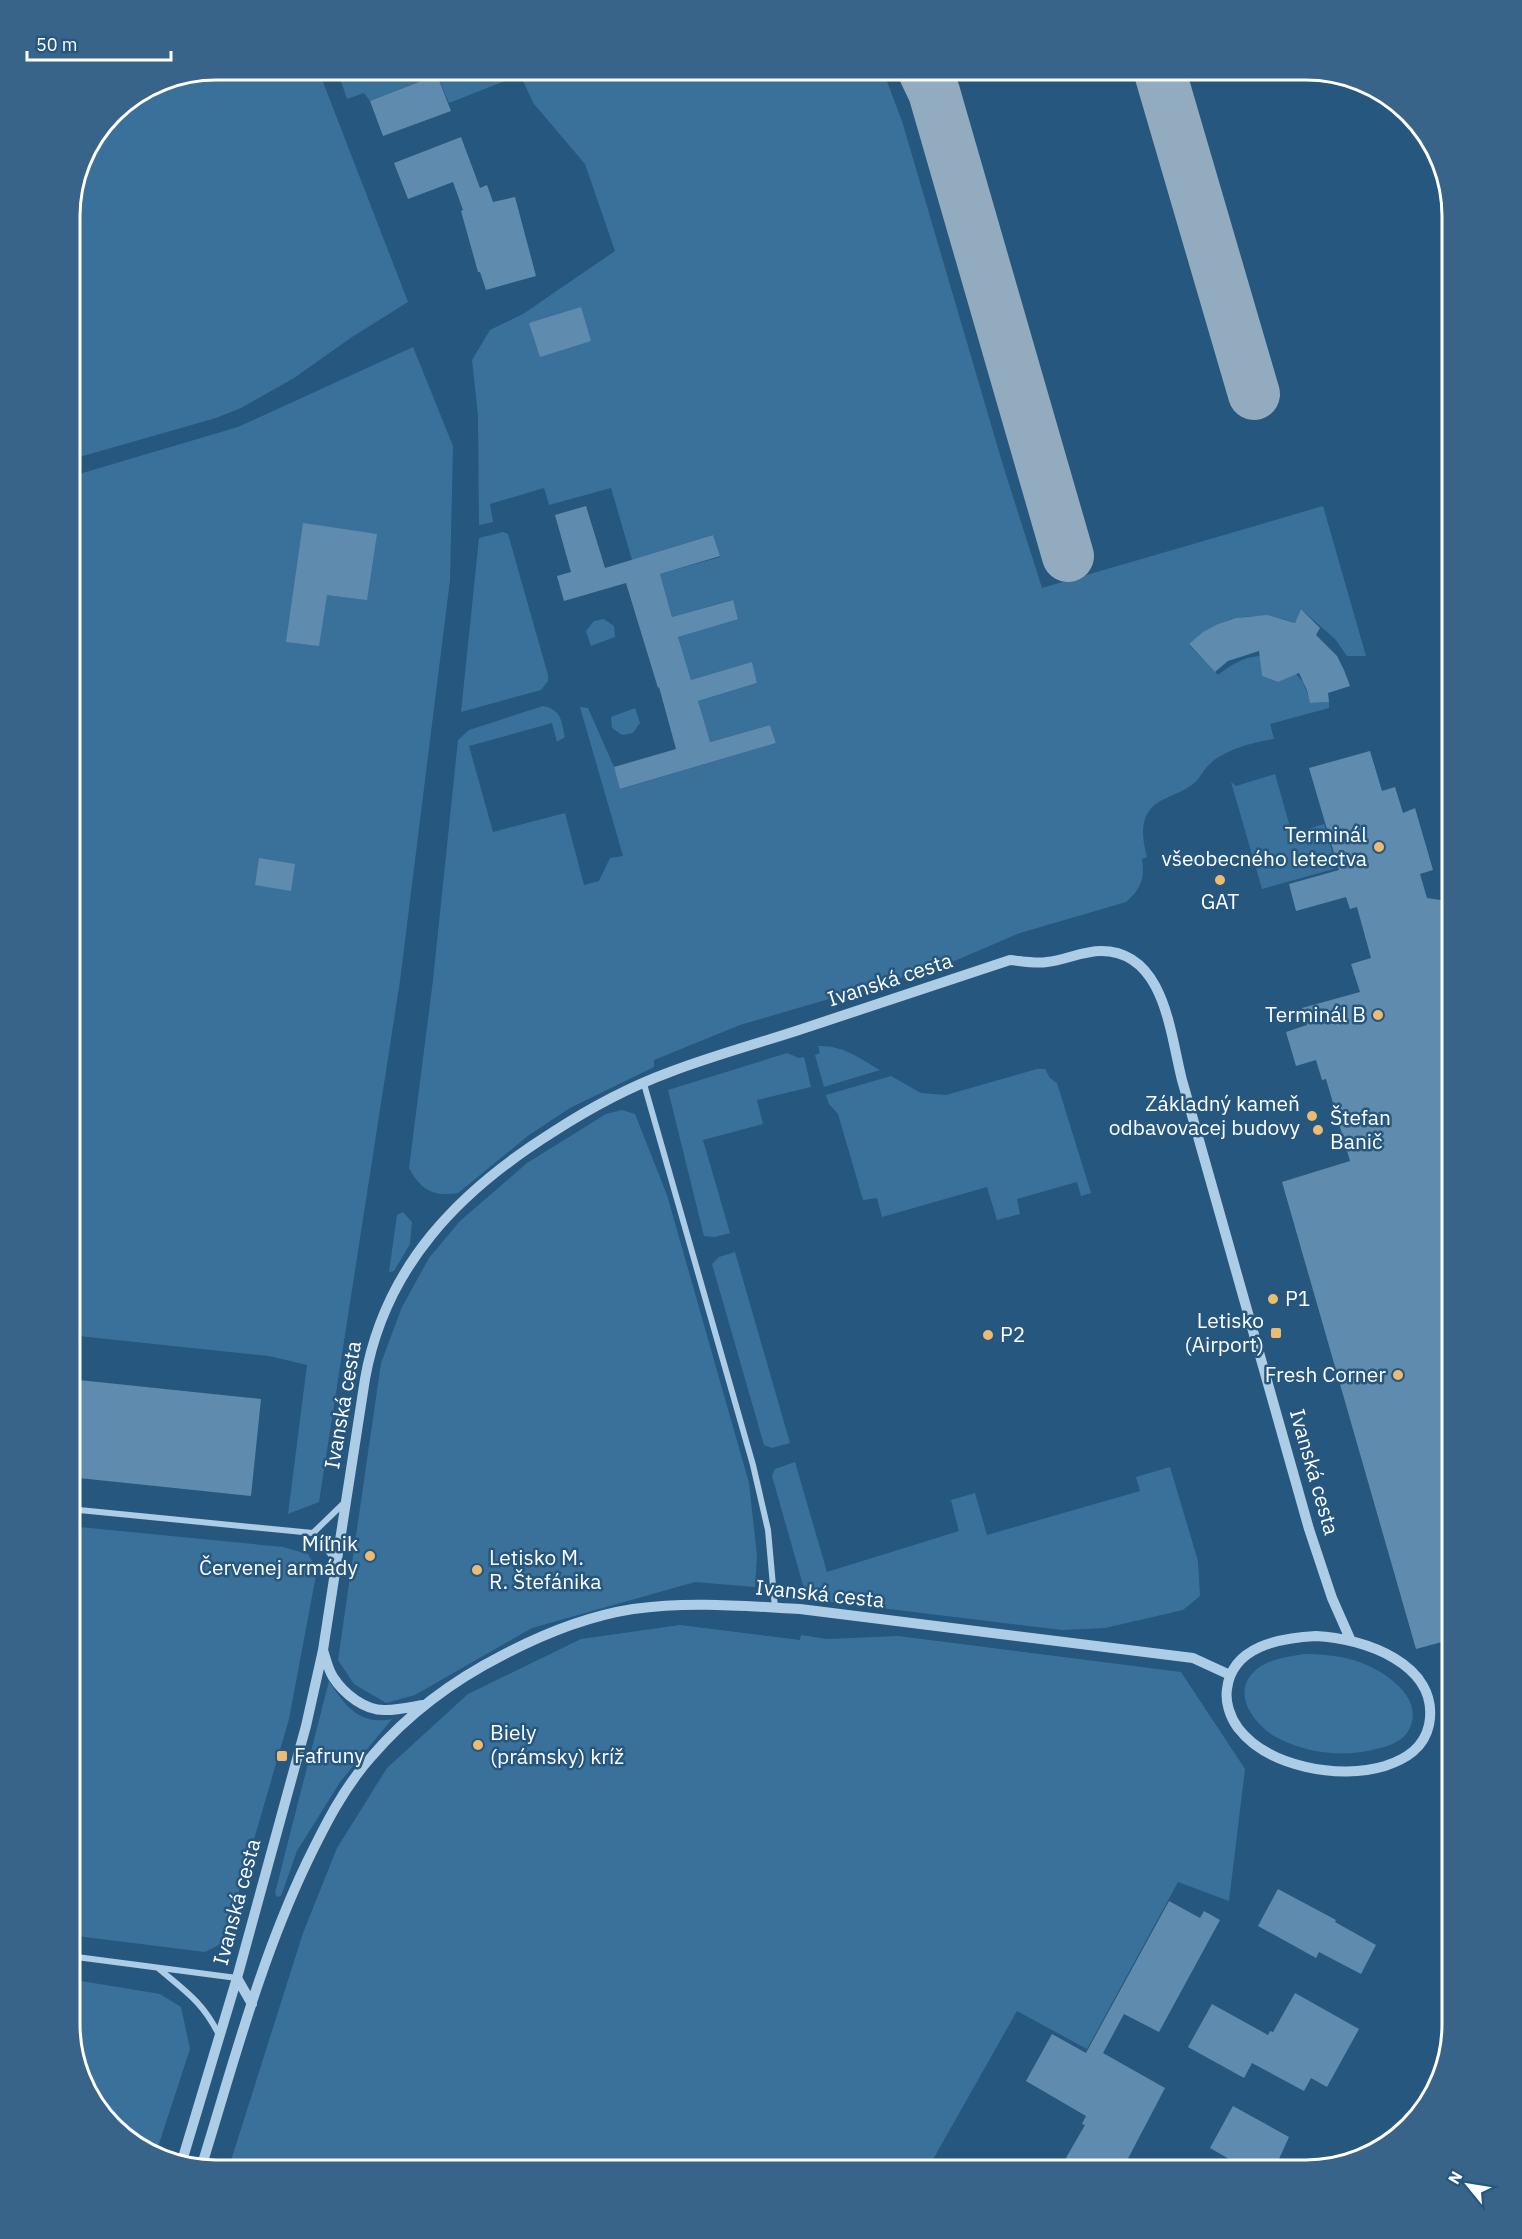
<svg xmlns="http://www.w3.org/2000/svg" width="1522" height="2239" font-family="'IBM Plex Sans',sans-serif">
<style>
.green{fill:#3a719b}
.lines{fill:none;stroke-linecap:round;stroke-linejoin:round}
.taxiway{stroke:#92abbe;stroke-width:52}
.building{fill:#5f8cae}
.minor{stroke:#accde5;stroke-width:6}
.tertiary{stroke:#accde5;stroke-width:10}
.poi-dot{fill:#edbb72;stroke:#26577e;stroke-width:2}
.labels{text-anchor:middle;stroke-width:5;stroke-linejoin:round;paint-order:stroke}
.poi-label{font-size:21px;fill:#fff;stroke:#26577e;text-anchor:end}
.street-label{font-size:21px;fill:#fff;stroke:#26577e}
.rim{fill:none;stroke:#fff;stroke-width:3}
</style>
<rect width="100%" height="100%" fill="#26577e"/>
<!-- green -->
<path class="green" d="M 216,69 L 318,69 L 408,302 L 352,337 L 294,378 L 241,408 L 216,418 L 69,460 L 69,207 L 80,159 L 112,112 L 160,80 Z
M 337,69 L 877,69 L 886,79 L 902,121 L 1002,462 L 1042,588 L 1323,506 L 1366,656 L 1347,656 L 1335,639 L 1301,609 L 1295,623 C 1257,609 1218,616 1189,645 L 1218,675 C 1231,665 1243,657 1260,656 L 1262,676 L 1278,682 L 1296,674 L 1303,682 L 1311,703 L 1329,702 L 1329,708 L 1270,724 L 1274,739 C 1252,743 1221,750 1206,768 C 1201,774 1198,781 1192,785 C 1182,792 1172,795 1162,800 C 1139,812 1141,835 1147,857 L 1142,859 C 1145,878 1141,889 1126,902 L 1020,933 L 945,965 L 740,1025 L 654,1060 L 654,1067 L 570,1108 L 529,1135 L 458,1193 C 433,1197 421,1190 409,1168 L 433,980 L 458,740 L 469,730 L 543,706 C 562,710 561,721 565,737 L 557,742 L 552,723 L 469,746 L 493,832 L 565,813 L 584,885 L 599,881 L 610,858 L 623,856 L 580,707 L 588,708 L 614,767 L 621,789 L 776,743 L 770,725 L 709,742 L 698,701 L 757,683 L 752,663 L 691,680 L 678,637 L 738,618 L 732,600 L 672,617 L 660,574 L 720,557 L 713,535 L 632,560 L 611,488 L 549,505 L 544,488 L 490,504 L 493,522 L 479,525 L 478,415 L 472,360 L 490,330 L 523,314 L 615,251 L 585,164 L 534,104 L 520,75 L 449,103 L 437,75 L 370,101 L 364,93 L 347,99 Z
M 413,347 L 453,446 L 450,580 L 400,981 L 319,1502 L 288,1514 L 307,1365 L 269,1356 L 69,1335 L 69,477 L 238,427 Z
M 503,532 L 508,534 L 548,675 L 548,681 L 541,690 L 461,712 L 479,538 Z
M 604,619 L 614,626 L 615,637 L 591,646 L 586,631 L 594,621 Z
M 635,708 L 640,723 L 633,733 L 622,735 L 612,728 L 611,717 Z
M 1275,774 L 1292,834 L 1324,824 L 1337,868 L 1262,889 L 1231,782 L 1236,786 Z
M 818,1046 C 843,1045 859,1058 880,1070 L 824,1087 L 815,1055 L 820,1053 Z
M 787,1053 L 799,1058 L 804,1057 L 811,1087 L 757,1100 L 763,1124 L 703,1140 L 730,1233 L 715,1237 L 704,1236 L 668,1090 Z
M 1037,1069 L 1045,1069 L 1050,1078 L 1057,1083 L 1091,1193 L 1081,1196 L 1077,1182 L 1017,1199 L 1020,1214 L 997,1220 L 987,1187 L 882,1217 L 877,1198 L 863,1200 L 838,1114 L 829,1104 L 826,1095 L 891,1076 L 921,1093 L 946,1095 Z
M 622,1110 L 635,1114 L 667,1195 L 749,1483 L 757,1556 L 755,1587 L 695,1582 L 532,1628 L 415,1695 L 386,1703 L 354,1684 L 338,1660 L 381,1363 L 402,1307 L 429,1258 L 460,1221 L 527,1163 L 606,1114 Z
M 403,1212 L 412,1222 L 410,1244 L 394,1271 L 389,1272 L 397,1215 Z
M 735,1252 L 790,1443 L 772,1448 L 764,1445 L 712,1264 L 719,1257 Z
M 795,1462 L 827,1572 L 959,1531 L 951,1500 L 975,1493 L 987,1535 L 1140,1491 L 1136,1477 L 1170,1467 L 1198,1561 L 1200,1596 L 1183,1610 L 1105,1628 L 1062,1630 L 807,1599 L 772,1476 L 775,1469 Z
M 69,1526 L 283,1547 L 308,1554 L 317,1570 L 289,1719 L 225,1939 L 217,1946 L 205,1952 L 69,1935 Z
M 680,1625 L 800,1640 L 801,1635 L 827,1639 L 898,1636 L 1181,1672 L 1245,1769 L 1229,1901 L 1178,1882 L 1087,2049 L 1017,2011 L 927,2170 L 228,2170 L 303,1933 L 337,1848 L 387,1768 L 468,1694 L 581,1639 Z
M 1304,1654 C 1323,1654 1344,1656 1362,1663 C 1388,1673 1428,1701 1407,1733 C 1401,1742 1386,1747 1376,1749 C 1343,1758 1304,1753 1274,1736 C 1252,1722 1230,1691 1257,1669 C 1269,1659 1288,1657 1304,1654 Z
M 329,1681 C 344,1705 360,1726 392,1719 L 340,1782 L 297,1851 L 281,1896 L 277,1897 L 275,1893 Z
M 69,1979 L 160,1994 L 181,2007 L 190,2049 L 156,2153 L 135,2145 L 89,2096 L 69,2023 Z"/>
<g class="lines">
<!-- taxiway -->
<path class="taxiway" d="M 923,69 L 934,92 L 1068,556
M 1159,69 L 1254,394"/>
</g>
<!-- building -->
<path class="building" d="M 437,75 L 451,111 L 383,136 L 370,101 Z
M 461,137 L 480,188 L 487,185 L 493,202 L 515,197 L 536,276 L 486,290 L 480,272 L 478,272 L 461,211 L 463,210 L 453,182 L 408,199 L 394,163 Z
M 581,307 L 591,341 L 540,357 L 529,323 Z
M 586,506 L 605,568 L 713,535 L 720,556 L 660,574 L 672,617 L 733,600 L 738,619 L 678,637 L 691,680 L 752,662 L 757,683 L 698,701 L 710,742 L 770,725 L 776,743 L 620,789 L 614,767 L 676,749 L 659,687 L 658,688 L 626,583 L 564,601 L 557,576 L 571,572 L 555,515 Z
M 303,523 L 377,534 L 367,600 L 327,595 L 319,646 L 286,642 Z
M 1301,609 L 1320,628 L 1316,635 L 1337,656 L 1344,670 L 1350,686 L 1328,693 L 1329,702 L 1310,703 L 1307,690 L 1299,673 L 1278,682 L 1262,676 L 1259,651 L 1228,661 L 1215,672 L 1189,644 L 1203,632 L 1218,624 L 1236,618 L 1267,615 L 1295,623 Z
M 1370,751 L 1382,791 L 1395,787 L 1403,813 L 1415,808 L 1433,870 L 1420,874 L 1427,898 L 1447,901 L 1441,933 L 1453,929 L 1453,1639 L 1416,1649 L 1282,1182 L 1350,1161 L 1326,1079 L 1322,1080 L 1316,1060 L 1296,1066 L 1286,1032 L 1307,1025 L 1302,1008 L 1360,992 L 1351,964 L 1371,958 L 1357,907 L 1350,909 L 1346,897 L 1296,911 L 1289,884 L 1339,870 L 1309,768 Z
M 259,858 L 295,864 L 291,891 L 255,885 Z
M 69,1379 L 261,1399 L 251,1496 L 69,1477 Z
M 1278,1889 L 1336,1920 L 1335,1922 L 1376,1945 L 1361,1974 L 1319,1952 L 1316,1958 L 1258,1926 Z
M 1169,1901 L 1200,1918 L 1204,1911 L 1220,1920 L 1159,2032 L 1124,2014 L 1103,2053 L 1165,2088 L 1122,2170 L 1059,2170 L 1085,2125 L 1082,2124 L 1086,2116 L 1026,2081 L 1052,2034 L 1086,2053 Z
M 1295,1993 L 1359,2029 L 1327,2087 L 1311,2078 L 1304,2091 L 1252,2063 L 1244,2078 L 1188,2047 L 1212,2004 L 1268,2035 L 1270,2031 L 1273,2032 Z
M 1233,2106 L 1289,2137 L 1274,2170 L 1248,2170 L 1210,2148 Z"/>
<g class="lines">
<!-- minor -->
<path class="minor" d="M 644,1084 L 753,1465 L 768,1530 L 775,1608
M 69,1509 L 313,1533 L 337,1562
M 313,1533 L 345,1502
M 69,1956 L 237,1978
M 158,1968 C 185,1991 203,2002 219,2035"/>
<!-- tertiary -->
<path class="tertiary" d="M 1316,1636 C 1363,1638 1441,1664 1429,1725 C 1424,1748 1406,1759 1385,1766 C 1339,1780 1268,1767 1238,1728 C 1230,1717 1225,1702 1227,1689 C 1232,1646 1280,1638 1316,1636 Z
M 323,1650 C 326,1659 328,1669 333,1677 C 344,1694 365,1711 386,1710 C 398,1710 411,1707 423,1705
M 237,1978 L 252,2004
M 182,2161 L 237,1978 L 306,1726 L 323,1650 L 365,1379 C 385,1266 459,1191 553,1132 C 590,1108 629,1087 670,1072 C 712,1056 756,1044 799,1030 C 870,1007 940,983 1010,960 C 1021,961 1035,964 1047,962 C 1065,960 1083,951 1101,951 C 1165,951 1170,1034 1182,1080 L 1309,1529 L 1332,1598 L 1351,1641
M 201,2168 C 233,2065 260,1960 307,1862 C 325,1825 344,1787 372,1756 C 408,1714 454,1680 503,1655 C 543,1634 588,1616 633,1609 C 689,1601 744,1606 800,1609 L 1193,1658 L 1230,1675"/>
</g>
<!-- markers -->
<g class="poi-dot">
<circle cx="1379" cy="847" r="6"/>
<circle cx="1220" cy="880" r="6"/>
<circle cx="1378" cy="1015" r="6"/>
<circle cx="1312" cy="1116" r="6"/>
<circle cx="1318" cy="1130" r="6"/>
<circle cx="1273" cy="1299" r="6"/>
<rect x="1270" y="1327" width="12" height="12" rx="3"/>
<circle cx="988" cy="1335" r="6"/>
<circle cx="1398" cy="1375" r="6"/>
<circle cx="370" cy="1556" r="6"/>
<circle cx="477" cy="1570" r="6"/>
<circle cx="478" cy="1745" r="6"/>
<rect x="276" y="1750" width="12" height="12" rx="3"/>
</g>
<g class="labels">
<!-- poi labels -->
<g class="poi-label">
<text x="1367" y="842">Terminál<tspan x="1367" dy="24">všeobecného letectva</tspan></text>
<text x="1220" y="909" text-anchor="middle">GAT</text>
<text x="1366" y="1022">Terminál B</text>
<text x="1300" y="1111">Základný kameň<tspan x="1300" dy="24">odbavovacej budovy</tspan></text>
<text x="1330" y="1125" text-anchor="start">Štefan<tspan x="1330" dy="24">Banič</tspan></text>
<text x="1285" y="1306" text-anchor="start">P1</text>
<text x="1264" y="1328">Letisko<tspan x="1264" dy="24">(Airport)</tspan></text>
<text x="1000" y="1342" text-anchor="start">P2</text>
<text x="1386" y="1382">Fresh Corner</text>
<text x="358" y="1551">Míľnik<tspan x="358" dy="24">Červenej armády</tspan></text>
<text x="489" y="1565" text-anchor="start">Letisko M.<tspan x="489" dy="24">R. Štefánika</tspan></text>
<text x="490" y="1740" text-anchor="start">Biely<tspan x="490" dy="24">(prámsky) kríž</tspan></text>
<text x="294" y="1763" text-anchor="start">Fafruny</text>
</g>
<!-- street labels -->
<g class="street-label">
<text transform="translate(890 980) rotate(-18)" y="7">Ivanská cesta</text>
<text transform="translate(343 1405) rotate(-80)" y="7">Ivanská cesta</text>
<text transform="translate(1314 1472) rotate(74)" y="7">Ivanská cesta</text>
<text transform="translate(820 1594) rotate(6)" y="7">Ivanská cesta</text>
<text transform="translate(237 1902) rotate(-75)" y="7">Ivanská cesta</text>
</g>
</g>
<!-- crop -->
<path d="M0 0H1522V2239H0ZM216 80H1306A136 136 0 0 1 1442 216V2024A136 136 0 0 1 1306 2160H216A136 136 0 0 1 80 2024V216A136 136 0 0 1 216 80Z" fill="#376488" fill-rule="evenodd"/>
<path class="rim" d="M216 80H1306A136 136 0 0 1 1442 216V2024A136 136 0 0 1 1306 2160H216A136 136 0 0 1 80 2024V216A136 136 0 0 1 216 80Z"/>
<!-- north arrow -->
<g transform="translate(1468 2185) rotate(300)" stroke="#26577e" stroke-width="4.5" paint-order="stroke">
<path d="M0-4.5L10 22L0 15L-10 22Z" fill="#ffffff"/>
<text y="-9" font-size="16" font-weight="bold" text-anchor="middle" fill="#ffffff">N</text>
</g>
<!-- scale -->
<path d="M27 51v9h144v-9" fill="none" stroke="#ffffff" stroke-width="3"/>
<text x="36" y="51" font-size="18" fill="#ffffff" stroke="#26577e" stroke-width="4.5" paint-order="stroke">50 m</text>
</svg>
